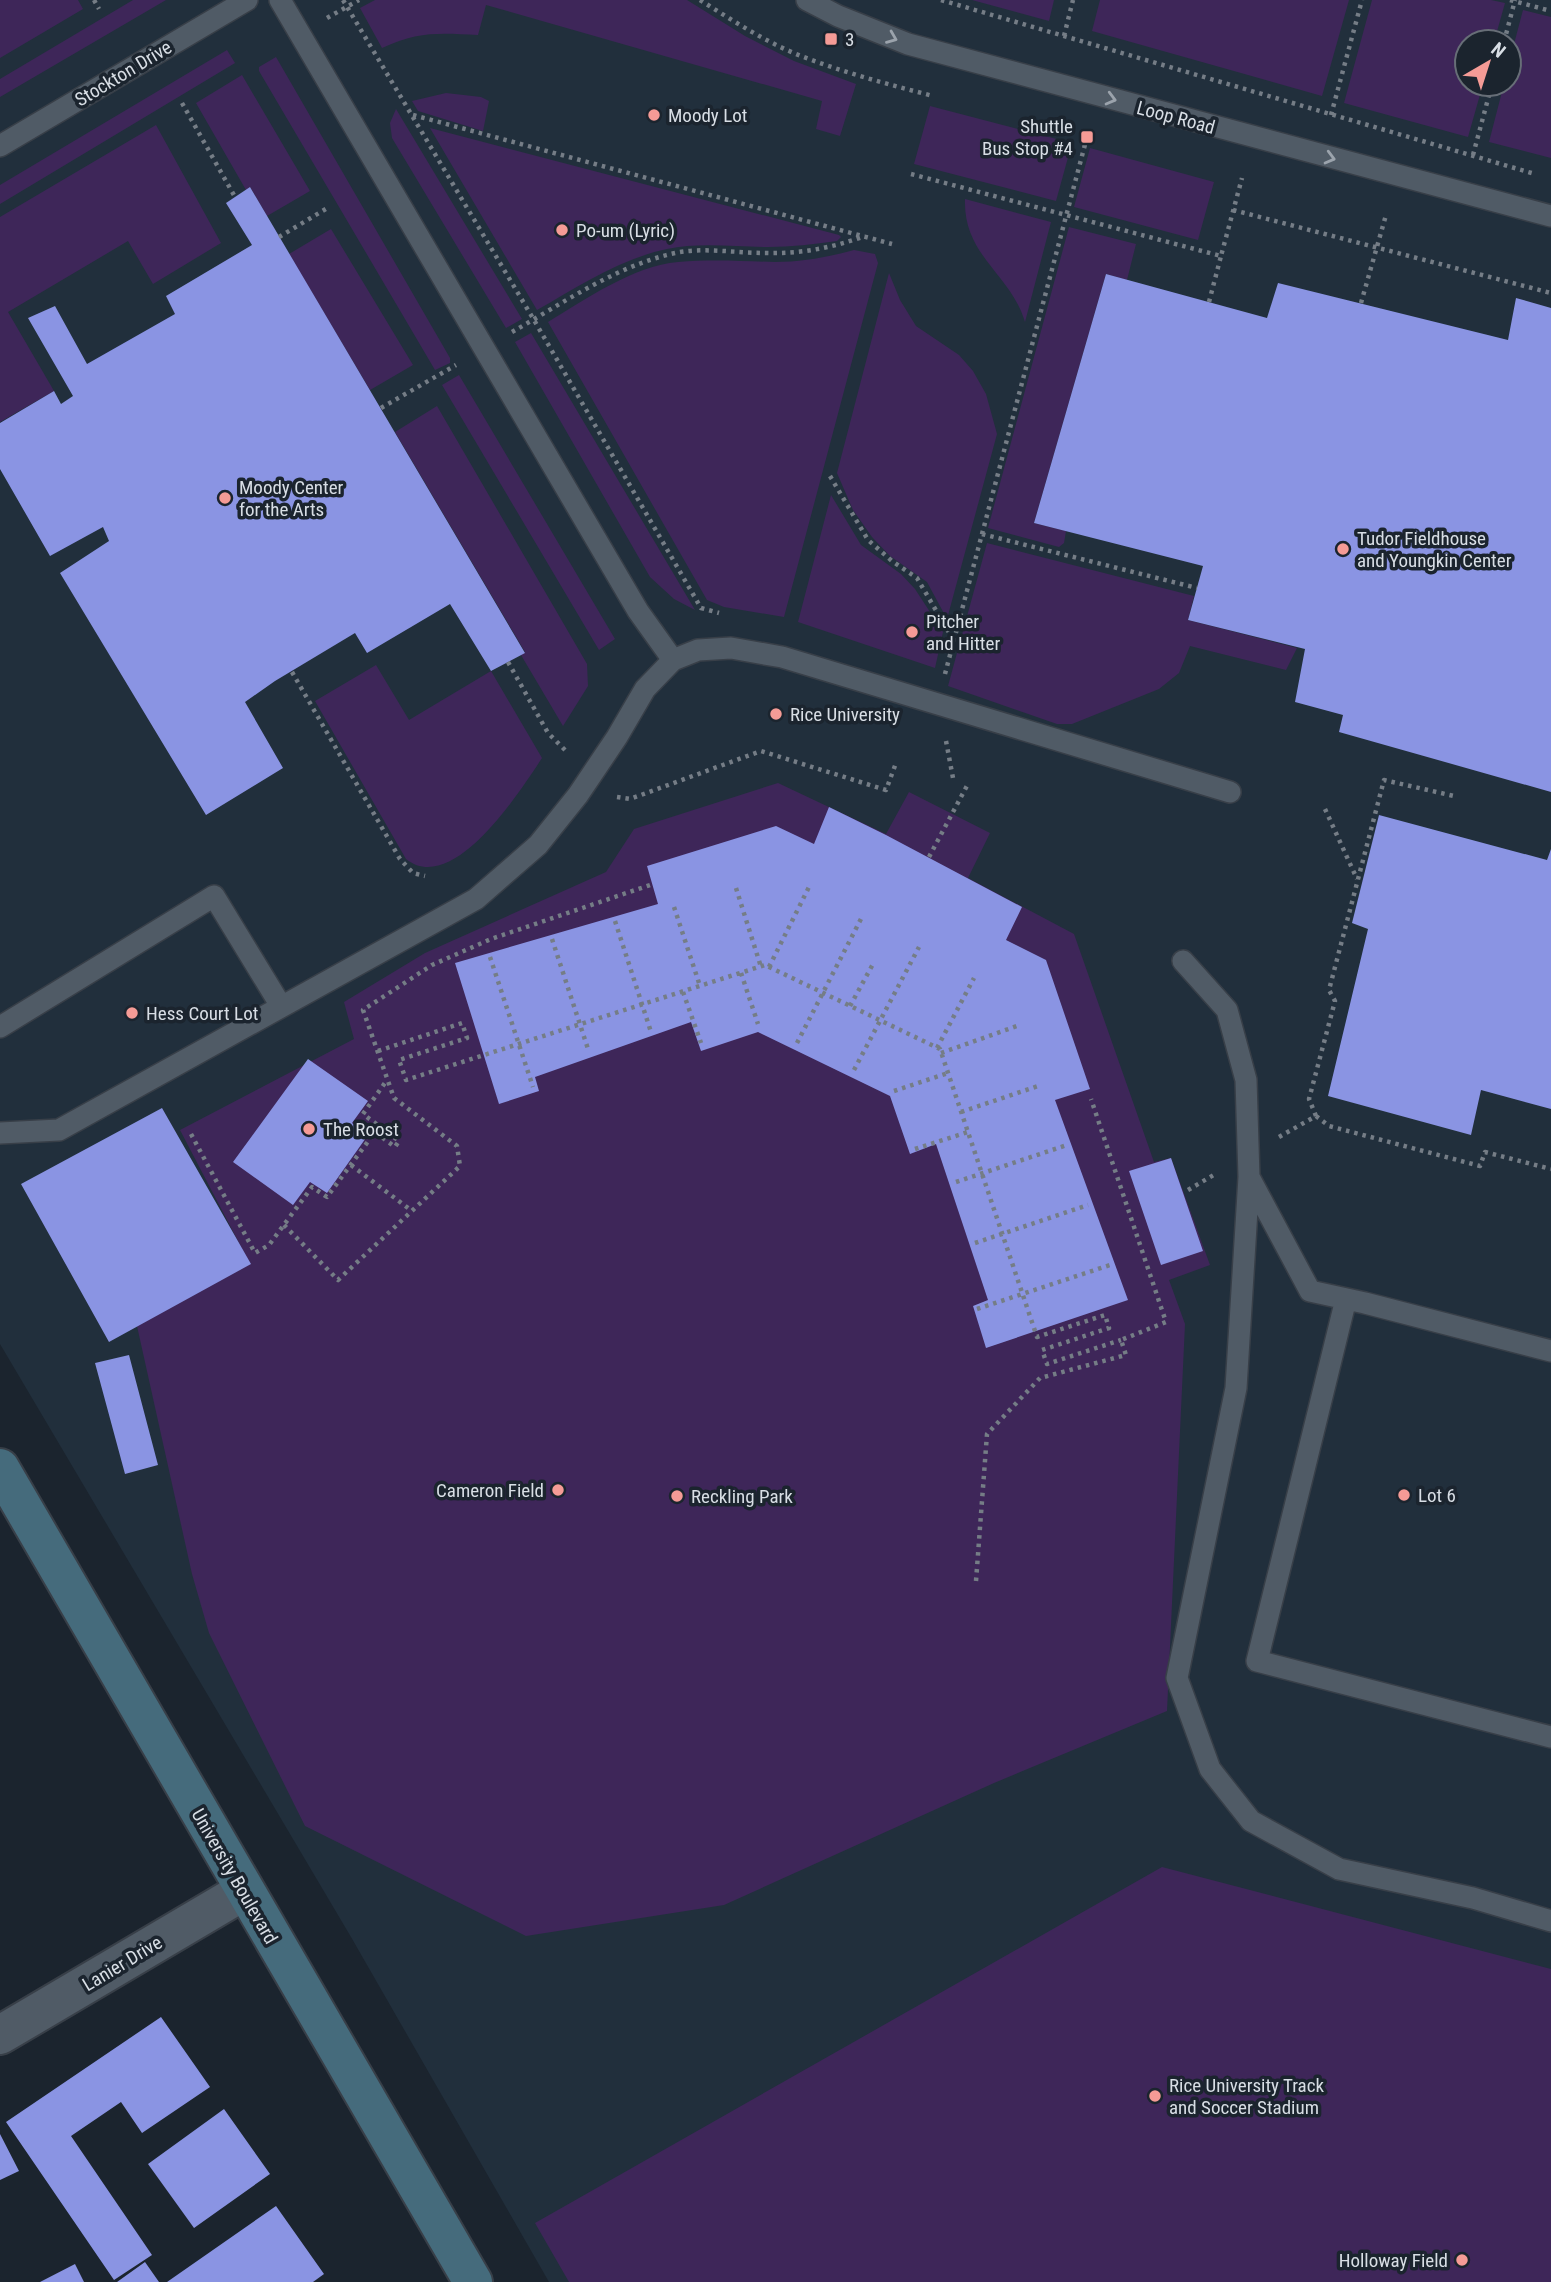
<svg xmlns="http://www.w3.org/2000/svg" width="1551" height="2282" font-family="'Roboto Condensed',sans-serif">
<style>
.built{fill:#212f3c;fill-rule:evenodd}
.green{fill:#3e2659}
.building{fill:#8a94e3}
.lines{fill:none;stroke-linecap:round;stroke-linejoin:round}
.service-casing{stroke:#383f48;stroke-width:24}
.minor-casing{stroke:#383f48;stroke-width:42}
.secondary-casing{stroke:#383f48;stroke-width:42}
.path{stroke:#757d86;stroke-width:4.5;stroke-dasharray:3.5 5;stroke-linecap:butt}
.service{stroke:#505b66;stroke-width:21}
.minor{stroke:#505b66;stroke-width:38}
.secondary{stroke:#456b7c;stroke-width:38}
.oneway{stroke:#9ba3ac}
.poi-dot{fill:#f59b96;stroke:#1b242e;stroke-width:2.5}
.labels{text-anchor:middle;stroke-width:7;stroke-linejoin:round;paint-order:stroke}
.poi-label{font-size:19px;fill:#d8dee5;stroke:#1b242e;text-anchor:start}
.street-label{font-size:19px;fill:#d8dee5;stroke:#1b242e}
</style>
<rect width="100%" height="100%" fill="#1b242e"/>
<!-- built -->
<path class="built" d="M 0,0 L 1551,0 L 1551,2282 L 549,2282 L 351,1937 L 0,1344 ZM 1467,42 L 1509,42 L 1509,84 L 1467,84 Z"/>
<!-- green -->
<path class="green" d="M 0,0 L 78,0 L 83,9 L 0,58 Z
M 133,0 L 166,0 L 0,97 L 0,79 Z
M 375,0 L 687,0 L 745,36 L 794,61 L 856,84 L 840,136 L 816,129 L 822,101 L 486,5 L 478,35 C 440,33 418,31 382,48 L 360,8 Z
M 972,0 L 1054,0 L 1049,21 Z
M 1100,0 L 1349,0 L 1322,96 L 1092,31 Z
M 1372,0 L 1491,0 L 1505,3 L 1494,42 L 1467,42 L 1467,84 L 1483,84 L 1468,137 L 1344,103 Z
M 1523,10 L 1551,17 L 1551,158 L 1489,142 L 1504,84 L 1509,84 L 1509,63 Z
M 227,50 L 235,63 L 0,204 L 0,185 Z
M 276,57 L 450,358 L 450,363 L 435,370 L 259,71 L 259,67 Z
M 242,75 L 310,191 L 267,216 L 250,187 L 246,190 L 196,103 Z
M 446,93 L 481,97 L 489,101 L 483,131 L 418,111 L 412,101 Z
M 930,106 L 1072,143 L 1056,201 L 914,164 Z
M 396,109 L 522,319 L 506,328 L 392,138 L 390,123 Z
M 156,125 L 221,243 L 153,284 L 128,241 L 8,312 L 54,391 L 0,422 L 0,217 Z
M 430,128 L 839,235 L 841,237 L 837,241 C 814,244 791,247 768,247 C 735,247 699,242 667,249 C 619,259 578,287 537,310 Z
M 1090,148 L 1214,182 L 1198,240 L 1074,207 Z
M 965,199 L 1051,222 L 1025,322 C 1011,274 963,256 965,199 Z
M 1069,227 L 1136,244 L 1127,280 L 1106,274 L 1034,523 L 1066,531 L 1064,543 L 1059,547 L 988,528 Z
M 331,229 L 413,365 L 370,390 L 289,254 Z
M 854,250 L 875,254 L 878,263 L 784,617 L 724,607 L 707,600 L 548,322 C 586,299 633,266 678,262 C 711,259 742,261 775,262 C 802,262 828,257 854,250 Z
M 889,273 L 900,300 L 916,326 L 959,355 L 973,371 L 986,394 L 997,434 L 947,619 L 927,582 L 890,556 L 872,537 L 853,510 L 837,473 Z
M 531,333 L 695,610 L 674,599 L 650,577 L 515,342 Z
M 459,375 L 615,639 L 599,650 L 442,385 Z
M 437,406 L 587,664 L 588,686 L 563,726 L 521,655 L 525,652 L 395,432 Z
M 831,495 L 861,545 L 901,574 L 915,589 L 943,632 L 935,668 L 798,622 Z
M 987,543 L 1194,596 L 1188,620 L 1297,648 L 1286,670 L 1190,646 L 1179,673 L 1159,689 L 1072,724 L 1057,724 L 948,686 Z
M 376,665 L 409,720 L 491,671 L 542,758 C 521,790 453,897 406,859 L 315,701 Z
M 778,783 L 886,834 L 909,792 L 990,833 L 968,878 L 1074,934 L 1154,1162 L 1171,1158 L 1210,1265 L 1169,1280 L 1185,1324 L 1167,1711 L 994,1783 L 724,1905 L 526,1936 L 305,1826 L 209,1633 L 192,1574 L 137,1326 L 250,1264 L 180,1130 L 354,1039 L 344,1002 L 425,953 L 606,872 L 634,829 Z
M 1162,1867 L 1551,1969 L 1551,2282 L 569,2282 L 535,2223 Z"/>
<!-- building -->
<path class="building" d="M 250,187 L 525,653 L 491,671 L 450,604 L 367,653 L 355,633 L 275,681 L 245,702 L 283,768 L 206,815 L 60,573 L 109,541 L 103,527 L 50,556 L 0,469 L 0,423 L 54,391 L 61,404 L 73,396 L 28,318 L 55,306 L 87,364 L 175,314 L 166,296 L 252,245 L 226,203 Z
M 1106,274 L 1267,318 L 1278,283 L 1508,340 L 1516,298 L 1551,308 L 1551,792 L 1339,732 L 1343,715 L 1295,702 L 1305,649 L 1188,620 L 1203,566 L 1034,523 Z
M 829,807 L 886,835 L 1022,907 L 1006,940 L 1046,960 L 1090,1089 L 1055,1100 L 1128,1300 L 986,1348 L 973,1306 L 988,1300 L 936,1144 L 910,1154 L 890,1096 L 758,1032 L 701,1051 L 691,1022 L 535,1077 L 539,1091 L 499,1104 L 455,963 L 658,904 L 647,866 L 776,826 L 814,844 Z
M 1379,815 L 1547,860 L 1551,849 L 1551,1109 L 1481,1090 L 1471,1135 L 1328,1096 L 1368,929 L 1352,923 Z
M 308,1059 L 368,1101 L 352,1123 L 368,1135 L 327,1193 L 310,1182 L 293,1205 L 233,1162 Z
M 162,1108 L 251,1264 L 109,1342 L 21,1184 Z
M 1171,1158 L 1203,1251 L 1161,1265 L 1129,1171 Z
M 129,1355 L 158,1465 L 125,1474 L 95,1363 Z
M 161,2017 L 210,2087 L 142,2133 L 121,2102 L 71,2136 L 152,2255 L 114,2280 L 6,2122 Z
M 224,2109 L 270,2174 L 194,2228 L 148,2164 Z
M 0,2134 L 19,2171 L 0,2180 Z
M 276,2206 L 324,2274 L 313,2282 L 167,2282 Z
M 145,2262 L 159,2282 L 117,2282 Z
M 75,2264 L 84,2282 L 40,2282 Z"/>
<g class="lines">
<!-- service casing -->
<g class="service-casing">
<path id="service" d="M 280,0 L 638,611 L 673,660
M 807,0 L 838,16 L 908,44 L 1551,216
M 0,146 L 247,0
M 1183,961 L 1227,1010 L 1246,1080 L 1249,1177 L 1236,1388 L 1177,1678 L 1210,1769 L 1251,1821 L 1339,1869 L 1473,1898 L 1551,1921
M 0,1027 L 214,896 L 281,1006
M 0,1133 L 59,1130 L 476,899 L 538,845 L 578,795 L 617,737 L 645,689 L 673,660 L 698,650 L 731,648 L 782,657 L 1230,792
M 1249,1177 L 1310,1291 L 1365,1303 L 1551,1351
M 1346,1299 L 1257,1661 L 1551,1737"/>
</g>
<!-- minor casing -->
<g class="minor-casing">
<path id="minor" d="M 0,2035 L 244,1891"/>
</g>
<!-- secondary casing -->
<g class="secondary-casing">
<path id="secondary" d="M 0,1468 L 473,2282"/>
</g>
<!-- path -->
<path class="path" d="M 94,0 L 99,9
M 343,0 L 534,320 L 701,608 L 719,613
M 700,0 C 735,22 770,45 809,59 C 849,74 891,85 933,96
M 941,0 L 1535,174
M 1510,0 L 1551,11
M 327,18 L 359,0
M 1064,36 L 1073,0
M 1504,42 L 1515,0
M 182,103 L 235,197
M 413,115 L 892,244
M 1331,115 L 1362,0
M 1473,155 L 1492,84
M 911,174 L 1221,256 L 1242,178
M 1233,210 L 1551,293
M 279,237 L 329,207
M 1209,302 L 1221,256
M 1361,303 L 1386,215
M 512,332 C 563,303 616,266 675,253 C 703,247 736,253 765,253 C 800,254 832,248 865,236
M 381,408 L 456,365
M 830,476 L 868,540 L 892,561 L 917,578 L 954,641
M 982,534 L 1197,588
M 508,662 L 548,733 L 565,750
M 292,672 L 400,859 L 413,873 L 425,876
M 945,674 L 1087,137
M 946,741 L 953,778
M 617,797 L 630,799 L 761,751 L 886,790 L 896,763
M 1325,809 L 1357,879
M 929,857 L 969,782
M 736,888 L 761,967
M 674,907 L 700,986
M 615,921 L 651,1032
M 552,939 L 589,1052
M 490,957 L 533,1087
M 769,967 L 810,885
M 741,973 L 758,1024
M 683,992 L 701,1043
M 850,1006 L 873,964
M 797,1043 L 863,915
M 937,1048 L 974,978
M 378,1051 L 462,1023 L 467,1038 L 399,1060 L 406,1080 L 765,965 L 940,1049 L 1037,1337 L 1105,1315 L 1109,1328 L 1042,1350 L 1047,1364 L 1121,1340
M 941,1053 L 1017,1026
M 854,1070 L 919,947
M 894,1091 L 948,1073
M 961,1112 L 1041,1085
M 1316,1116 L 1309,1099 L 1335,1001 L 1329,990 L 1384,780 L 1454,796
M 191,1134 L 255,1253 L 269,1245 L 312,1187 L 327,1197 L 375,1132 L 395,1147 L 399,1141 L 363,1114 L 387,1080
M 1279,1137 L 1316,1116 L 1329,1126 L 1480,1166 L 1485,1152 L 1551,1169
M 915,1149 L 968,1132
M 351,1165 L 412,1211
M 956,1182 L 1067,1145
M 1188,1190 L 1217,1173
M 284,1225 L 338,1280 L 460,1166 L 457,1146 L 394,1098 L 363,1010 L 432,965 L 491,939 L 653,884
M 975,1243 L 1088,1205
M 977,1309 L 1110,1265
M 976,1581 L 987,1434 L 1040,1378 L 1126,1355 L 1121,1340 L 1166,1322 L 1091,1099"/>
<!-- service -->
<use href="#service" class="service"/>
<!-- minor -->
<use href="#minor" class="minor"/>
<!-- secondary -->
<use href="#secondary" class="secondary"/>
</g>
<!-- one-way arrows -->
<defs><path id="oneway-chevron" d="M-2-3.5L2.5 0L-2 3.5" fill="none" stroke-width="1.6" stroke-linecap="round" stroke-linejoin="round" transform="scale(1.75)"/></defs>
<g class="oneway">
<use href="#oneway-chevron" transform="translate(892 38) rotate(22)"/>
<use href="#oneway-chevron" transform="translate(1111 99) rotate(15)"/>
<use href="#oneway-chevron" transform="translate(1330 158) rotate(15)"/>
</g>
<!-- markers -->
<g class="poi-dot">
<rect x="824" y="32" width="14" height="14" rx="3.5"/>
<circle cx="654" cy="115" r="7"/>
<rect x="1080" y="130" width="14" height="14" rx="3.5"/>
<circle cx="562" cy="230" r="7"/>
<circle cx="225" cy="498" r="7"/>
<circle cx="1343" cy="549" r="7"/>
<circle cx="912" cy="632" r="7"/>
<circle cx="776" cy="714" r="7"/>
<circle cx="132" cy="1013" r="7"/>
<circle cx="309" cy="1129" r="7"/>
<circle cx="558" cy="1490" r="7"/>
<circle cx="1404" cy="1495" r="7"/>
<circle cx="677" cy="1496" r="7"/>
<circle cx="1155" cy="2096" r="7"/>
<circle cx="1462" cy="2260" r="7"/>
</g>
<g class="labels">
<!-- poi labels -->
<g class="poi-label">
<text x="845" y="46">3</text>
<text x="668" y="122">Moody Lot</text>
<text x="1073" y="133" text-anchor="end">Shuttle<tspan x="1073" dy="22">Bus Stop #4</tspan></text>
<text x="576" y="237">Po-um (Lyric)</text>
<text x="239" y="494">Moody Center<tspan x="239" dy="22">for the Arts</tspan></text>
<text x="1357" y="545">Tudor Fieldhouse<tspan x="1357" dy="22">and Youngkin Center</tspan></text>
<text x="926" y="628">Pitcher<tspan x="926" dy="22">and Hitter</tspan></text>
<text x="790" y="721">Rice University</text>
<text x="146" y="1020">Hess Court Lot</text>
<text x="323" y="1136">The Roost</text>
<text x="544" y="1497" text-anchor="end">Cameron Field</text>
<text x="1418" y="1502">Lot 6</text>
<text x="691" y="1503">Reckling Park</text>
<text x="1169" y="2092">Rice University Track<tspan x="1169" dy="22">and Soccer Stadium</tspan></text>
<text x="1448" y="2267" text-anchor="end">Holloway Field</text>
</g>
<!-- street labels -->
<g class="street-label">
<text transform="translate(123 73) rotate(-31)" y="7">Stockton Drive</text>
<text transform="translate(1176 117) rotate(15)" y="7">Loop Road</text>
<text transform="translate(235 1876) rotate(60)" y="7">University Boulevard</text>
<text transform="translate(122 1963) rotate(-31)" y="7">Lanier Drive</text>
</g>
</g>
<!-- north arrow -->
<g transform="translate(1488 63) rotate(39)"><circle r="33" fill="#1b242e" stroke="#676e77" stroke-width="2"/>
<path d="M0-5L12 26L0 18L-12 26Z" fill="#f59b96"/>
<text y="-10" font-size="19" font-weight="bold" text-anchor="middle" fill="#d8dee5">N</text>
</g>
</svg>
